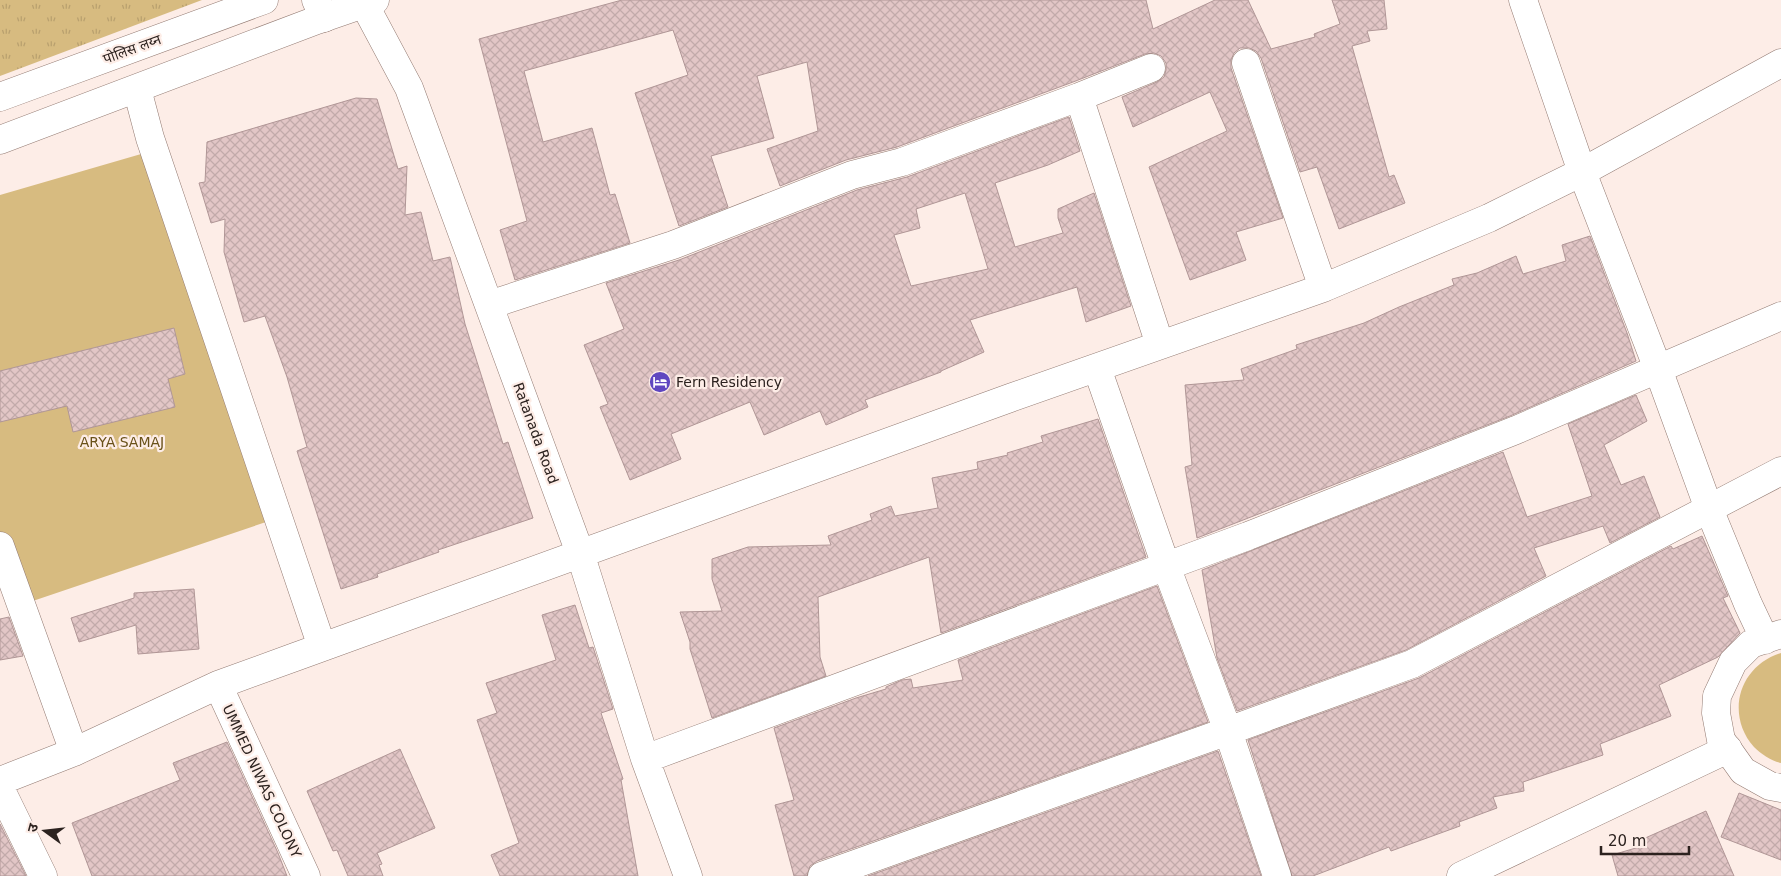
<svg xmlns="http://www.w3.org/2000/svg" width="1781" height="876" font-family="'DejaVu Sans','Noto Sans Devanagari',sans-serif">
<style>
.green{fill:#d7bb80}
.park{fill:url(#park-tufts)}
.building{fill:url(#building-cross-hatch);stroke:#b09696;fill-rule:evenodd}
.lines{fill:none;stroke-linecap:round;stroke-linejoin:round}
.street-casing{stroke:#937b73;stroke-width:29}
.secondary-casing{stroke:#937b73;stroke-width:29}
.street{stroke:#fff;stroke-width:28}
.secondary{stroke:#fff;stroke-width:28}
.labels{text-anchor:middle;stroke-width:4.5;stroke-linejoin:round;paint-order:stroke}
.street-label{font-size:14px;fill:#2c221f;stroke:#fdede7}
.poi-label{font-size:14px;fill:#2c221f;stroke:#fdede7;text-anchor:start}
.park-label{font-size:14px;fill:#695119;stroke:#fdede7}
</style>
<defs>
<pattern id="park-tufts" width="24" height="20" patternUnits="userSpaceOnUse" patternTransform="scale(1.25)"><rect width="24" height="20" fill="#d7bb80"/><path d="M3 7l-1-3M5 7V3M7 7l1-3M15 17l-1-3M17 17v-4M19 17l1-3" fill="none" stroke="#b9a06e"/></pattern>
<pattern id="building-cross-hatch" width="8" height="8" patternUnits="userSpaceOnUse" patternTransform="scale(1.25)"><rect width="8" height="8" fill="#e2c6c6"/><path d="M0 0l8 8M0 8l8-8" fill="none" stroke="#c2aaaa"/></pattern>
</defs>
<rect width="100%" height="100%" fill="#fdede7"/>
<!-- green -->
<path class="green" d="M 148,152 L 278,518 L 21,605 L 0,546 L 0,195 Z
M 1781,653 L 1781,763 C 1771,761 1761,754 1754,747 C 1725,714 1739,666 1781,653 Z"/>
<!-- park -->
<path class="park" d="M 0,0 L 202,0 L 0,76 Z"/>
<!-- building -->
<path class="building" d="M 622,0 L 1146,0 L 1153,29 L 1215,0 L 1248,0 L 1271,49 L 1315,37 L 1314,34 L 1340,24 L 1332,0 L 1384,0 L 1387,29 L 1367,31 L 1370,41 L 1352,46 L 1389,177 L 1394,175 L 1405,203 L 1339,229 L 1317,167 L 1300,172 L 1261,58 L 1256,51 L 1249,48 L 1240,48 L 1234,53 L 1231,60 L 1231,68 L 1283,218 L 1236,232 L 1246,260 L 1190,280 L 1149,167 L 1227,131 L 1210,92 L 1133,127 L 1122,97 L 1157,82 L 1164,77 L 1166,70 L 1166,63 L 1161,56 L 1154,53 L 1145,54 L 1073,82 L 897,147 L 846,160 L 780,186 L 767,149 L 818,131 L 807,62 L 757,76 L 774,138 L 711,156 L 728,207 L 679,226 L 635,93 L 688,75 L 673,30 L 524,71 L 543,142 L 592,128 L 610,195 L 615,194 L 630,243 L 515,280 L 500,230 L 527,221 L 479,39 Z
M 356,98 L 377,99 L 398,169 L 407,166 L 405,215 L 421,212 L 433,261 L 450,257 L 465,324 L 503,444 L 508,442 L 533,518 L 438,550 L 439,552 L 377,574 L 378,577 L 341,589 L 297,451 L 307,447 L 287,377 L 265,316 L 244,322 L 224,252 L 225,219 L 211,223 L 199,183 L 205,182 L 207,142 Z
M 1069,117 L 1080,151 L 1048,165 L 995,183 L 1015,247 L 1063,233 L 1058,218 L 1058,209 L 1094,193 L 1131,306 L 1086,322 L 1077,287 L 970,320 L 984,352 L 941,371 L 941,372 L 865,400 L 868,407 L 826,425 L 820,411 L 764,435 L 750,402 L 671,434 L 681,459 L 630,480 L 600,407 L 608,404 L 584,345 L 624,329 L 606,283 L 679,260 L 857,190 L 907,177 ZM 965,193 L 988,269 L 911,286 L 894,235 L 920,228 L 916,209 Z
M 1590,236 L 1627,333 L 1636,361 L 1510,416 L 1197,538 L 1185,467 L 1192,465 L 1185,385 L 1244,380 L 1241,369 L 1297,349 L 1296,345 L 1364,323 L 1399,307 L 1454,285 L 1452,279 L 1477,273 L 1516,256 L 1523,274 L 1566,261 L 1562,245 Z
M 174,328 L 185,374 L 168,379 L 175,407 L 73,432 L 67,406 L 0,422 L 0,371 Z
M 1636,395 L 1647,421 L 1604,445 L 1621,485 L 1644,476 L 1660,517 L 1610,543 L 1603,526 L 1534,548 L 1546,576 L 1406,650 L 1237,711 L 1217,658 L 1202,570 L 1503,452 L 1527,517 L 1592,496 L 1568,424 Z
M 1098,419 L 1146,557 L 941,633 L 929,557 L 818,597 L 820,657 L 826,676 L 712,718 L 690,649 L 690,642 L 680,612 L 722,611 L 712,579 L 712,559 L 748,547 L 831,545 L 828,536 L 872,520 L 870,514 L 891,506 L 895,516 L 938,508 L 932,478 L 978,469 L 977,462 L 1008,455 L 1007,453 L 1043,442 L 1041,436 Z
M 1702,536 L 1728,596 L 1723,598 L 1740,633 L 1718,657 L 1659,685 L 1671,716 L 1600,744 L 1603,755 L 1523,782 L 1524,791 L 1493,797 L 1497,808 L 1459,822 L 1460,826 L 1391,851 L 1389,847 L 1313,876 L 1292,876 L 1248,740 L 1419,678 L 1671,546 L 1673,549 Z
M 1157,586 L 1208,722 L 817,861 L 810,866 L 807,876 L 794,876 L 775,805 L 794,800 L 774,728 L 856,698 L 886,689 L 886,687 L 902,680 L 911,679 L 913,688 L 963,680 L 958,660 Z
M 194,589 L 199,649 L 138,654 L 136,625 L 79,642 L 71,618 L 134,598 L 134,593 Z
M 575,605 L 589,648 L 593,647 L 613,709 L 601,713 L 623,779 L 621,780 L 638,876 L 500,876 L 491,855 L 519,843 L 477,720 L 497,713 L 486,683 L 556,660 L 542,615 Z
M 9,617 L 23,656 L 0,660 L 0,619 Z
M 227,742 L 278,853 L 287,876 L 92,876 L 72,823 L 180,780 L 173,763 Z
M 400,749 L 435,828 L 377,853 L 382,864 L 379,865 L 383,876 L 348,876 L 337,850 L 333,851 L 307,791 Z
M 1218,751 L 1261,876 L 868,876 Z
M 1739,793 L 1781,810 L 1781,860 L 1721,837 Z
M 1706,811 L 1734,876 L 1618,876 L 1612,855 L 1646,845 L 1643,839 Z
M 0,824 L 26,876 L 0,876 Z"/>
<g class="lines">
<!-- street casing -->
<g class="street-casing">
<path id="street" d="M 316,0 L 324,18
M 362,0 L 409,88 L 580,553 L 645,759 L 688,876
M 1246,63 L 1323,288
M 137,89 L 150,138 L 322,647
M 1079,97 L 1160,345
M 489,305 L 673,245 L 852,175 L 902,162 L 1079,97 L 1151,68
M 1097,368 L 1166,566 L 1228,731 L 1277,876
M 0,546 L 74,752
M 218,685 L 306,876
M 645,759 L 1248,536 L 1516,430 L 1781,316
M 0,781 L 74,752 L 218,685 L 295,657 L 1010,398 L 1323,288 L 1489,218 L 1582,172 L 1781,63
M 0,788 L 43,876
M 822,876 L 1228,731 L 1412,664 L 1781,471
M 1461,876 L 1728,749"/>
</g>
<!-- secondary casing -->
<g class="secondary-casing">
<path id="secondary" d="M 1523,0 L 1582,172 L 1658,369 L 1709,509 L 1748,604 L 1765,640
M 0,97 L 264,0
M 0,140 L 317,20 L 375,0
M 1781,634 L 1751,644 L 1733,662 L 1717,696 L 1716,713 L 1721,740 L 1743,771 L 1770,786 L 1781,788"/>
</g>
<!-- street -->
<use href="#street" class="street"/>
<!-- secondary -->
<use href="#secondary" class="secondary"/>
</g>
<!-- icons -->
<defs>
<g id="hotel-disc" transform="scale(1.125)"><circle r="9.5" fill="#5f47c0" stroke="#fdede7"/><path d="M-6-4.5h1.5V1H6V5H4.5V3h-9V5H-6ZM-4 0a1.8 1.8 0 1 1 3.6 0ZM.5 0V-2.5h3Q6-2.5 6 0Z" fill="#fff"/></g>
</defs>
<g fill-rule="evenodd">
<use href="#hotel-disc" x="660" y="382"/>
</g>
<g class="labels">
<!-- street labels -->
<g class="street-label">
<text transform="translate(132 49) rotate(-20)" y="5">पोलिस लय्न</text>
<text transform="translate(536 433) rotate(70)" y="5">Ratanada Road</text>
<text transform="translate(262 781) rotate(65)" y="5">UMMED NIWAS COLONY</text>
</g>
<!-- poi labels -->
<g class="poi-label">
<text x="676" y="387">Fern Residency</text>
</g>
<!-- park labels -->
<g class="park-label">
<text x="122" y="447">ARYA SAMAJ</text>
</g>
</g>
<!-- north arrow -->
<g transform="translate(45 831) rotate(285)" stroke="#fdede7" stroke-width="4" paint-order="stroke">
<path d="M0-4L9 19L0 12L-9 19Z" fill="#2c221f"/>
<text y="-8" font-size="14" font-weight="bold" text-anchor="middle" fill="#2c221f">उ</text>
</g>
<!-- scale -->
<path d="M1601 846v8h88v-8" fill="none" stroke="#2c221f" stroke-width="2.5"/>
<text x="1608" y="846" font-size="15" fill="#2c221f" stroke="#fdede7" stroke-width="4" paint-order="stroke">20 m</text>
</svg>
